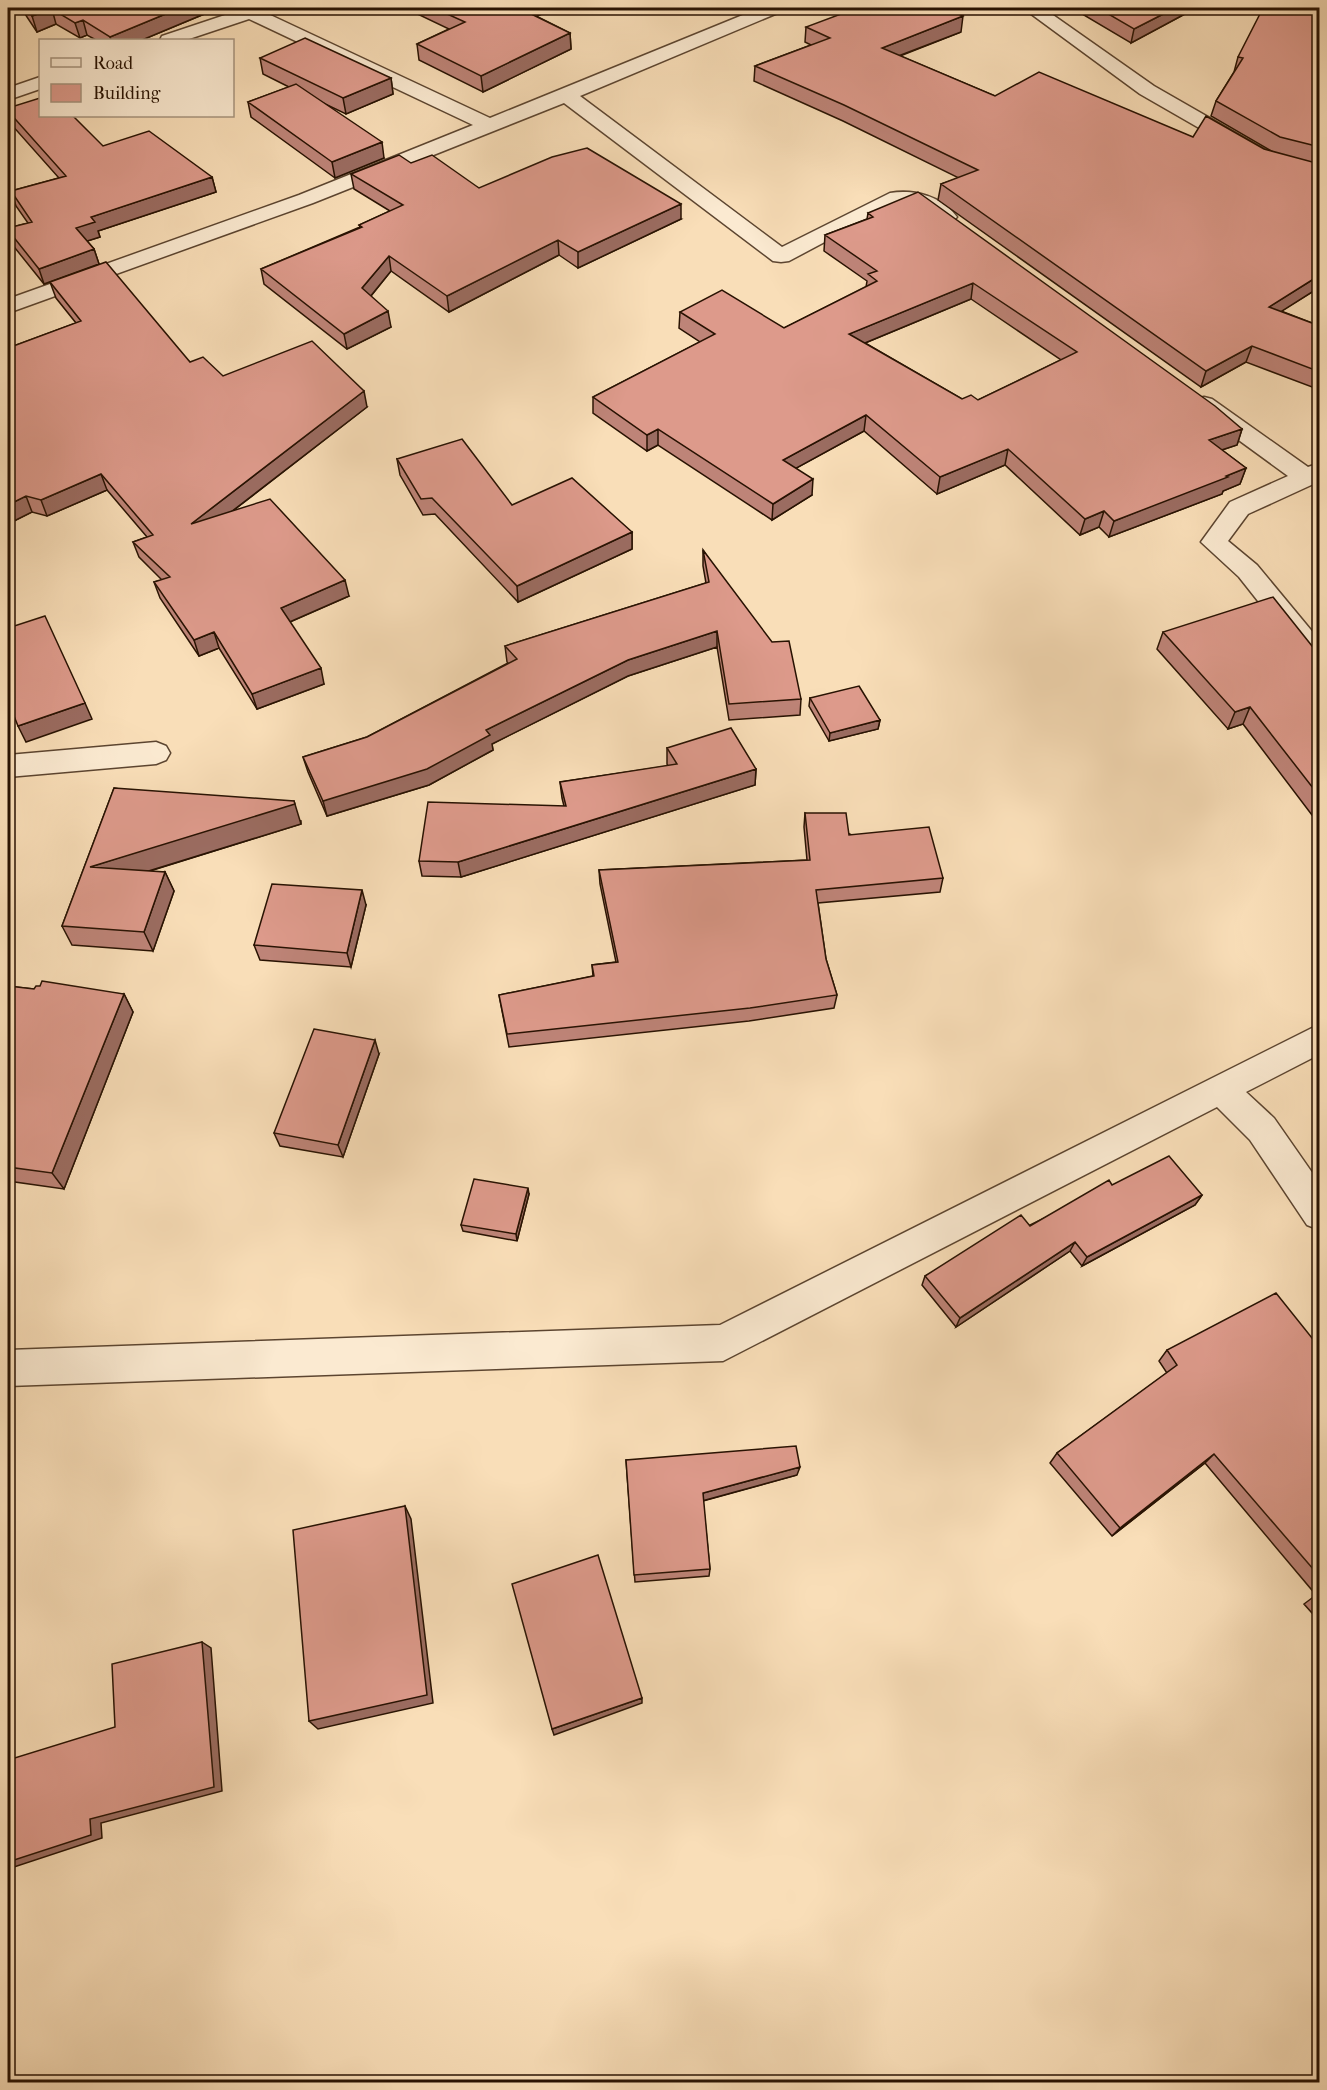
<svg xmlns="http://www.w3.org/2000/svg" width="1327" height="2090" font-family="'IM FELL French Canon',serif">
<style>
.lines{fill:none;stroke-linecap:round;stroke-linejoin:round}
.minor-casing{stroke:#5c4530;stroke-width:3}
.minor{fill:#fbead1;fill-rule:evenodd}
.wall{fill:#be8478;stroke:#281202;stroke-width:1.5;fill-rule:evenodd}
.shaded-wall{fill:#9b6c61;stroke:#281202;stroke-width:1.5}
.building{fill:#dd9a8b;stroke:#281202;stroke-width:1.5;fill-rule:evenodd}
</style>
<rect width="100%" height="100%" fill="#f9deb8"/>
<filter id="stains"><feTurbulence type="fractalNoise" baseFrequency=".00333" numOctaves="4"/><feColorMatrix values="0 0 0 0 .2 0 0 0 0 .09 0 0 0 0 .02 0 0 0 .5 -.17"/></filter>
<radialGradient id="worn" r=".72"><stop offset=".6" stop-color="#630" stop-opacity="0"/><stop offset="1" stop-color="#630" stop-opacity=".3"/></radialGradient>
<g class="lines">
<!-- minor casing -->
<g class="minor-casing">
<path id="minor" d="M 231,8 L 273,8 L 266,13 L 490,118 L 760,8 L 783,8 L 780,12 L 580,96 L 782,247 L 890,193 C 914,189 942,196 957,217 L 953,221 C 932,227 922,201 896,204 L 789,261 L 781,262 L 773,261 L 564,103 L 313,203 L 8,313 L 8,299 L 299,195 L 473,125 L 249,19 L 186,40 L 160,40 L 162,36 L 234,12 Z
M 1023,8 L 1043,8 L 1154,86 L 1274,155 L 1320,167 L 1320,179 L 1260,163 L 1140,94 Z
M 40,77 L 40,89 L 8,100 L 8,88 Z
M 1204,397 L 1212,399 L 1308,467 L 1320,463 L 1320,481 L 1248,514 L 1228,541 L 1257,565 L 1320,641 L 1320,669 L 1310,667 L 1239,577 L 1201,542 L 1230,502 L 1288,476 L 1196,409 L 1192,404 L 1196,399 Z
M 156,742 L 166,746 L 170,753 L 166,760 L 156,764 L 8,777 L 8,755 Z
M 1320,1024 L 1320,1054 L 1246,1092 L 1274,1118 L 1320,1184 L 1320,1230 L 1307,1225 L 1250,1140 L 1217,1107 L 723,1361 L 8,1386 L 8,1350 L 720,1325 Z"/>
</g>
<!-- minor -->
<use href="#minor" class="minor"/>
</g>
<!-- wall -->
<path class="wall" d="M 21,8 L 207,8 L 209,12 L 142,40 L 96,40 L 87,35 L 80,38 L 56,24 L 37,32 Z
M 408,8 L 557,8 L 536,16 L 570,33 L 571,49 L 483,92 L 419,60 L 417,44 L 449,29 L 409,10 Z
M 1072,8 L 1196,8 L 1131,43 Z
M 1320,8 L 1320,287 L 1281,311 L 1320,326 L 1320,390 L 1246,362 L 1201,387 L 938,200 L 941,184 L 959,178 L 843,121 L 754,81 L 755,66 L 811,45 L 805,42 L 806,27 L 961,32 L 900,56 L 995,96 L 1193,137 L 1273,152 L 1211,116 L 1216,101 L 1234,72 L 1238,57 Z
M 260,58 L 391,78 L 393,94 L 346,114 L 323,103 L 384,158 L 335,178 L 251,117 L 248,102 L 289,87 L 263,74 Z
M 8,108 L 103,146 L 212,177 L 216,192 L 98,231 L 100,237 L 87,241 L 94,249 L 99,264 L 44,284 L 11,243 L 8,232 L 8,228 L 28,223 L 16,206 L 11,191 L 59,178 L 10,123 L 8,115 Z
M 411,163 L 479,188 L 681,219 L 578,268 L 559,255 L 449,312 L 391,271 L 371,296 L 391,327 L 347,349 L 264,284 L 261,269 L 360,227 L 359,225 L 390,211 L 354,189 L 351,174 Z
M 868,213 L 1242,429 L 1237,445 L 1222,450 L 1246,468 L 1240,484 L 1223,491 L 1222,494 L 1109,537 L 1099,527 L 1080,535 L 1005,465 L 937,494 L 864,431 L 796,468 L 812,495 L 772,520 L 658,445 L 647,451 L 593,413 L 593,397 L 700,342 L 679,328 L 680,312 L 784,328 L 866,287 L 867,281 L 824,251 L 825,235 L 867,219 ZM 971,299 L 1061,360 L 978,400 L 962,399 L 865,343 Z
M 50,282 L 190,362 L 223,376 L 367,407 L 234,510 L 349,596 L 290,622 L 324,684 L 257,709 L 219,648 L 199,656 L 160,598 L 154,582 L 162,580 L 139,557 L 133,542 L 147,537 L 107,490 L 47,516 L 32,512 L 8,524 L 8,348 L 76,323 L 56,298 Z
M 397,459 L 512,505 L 632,532 L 632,549 L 518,602 L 435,514 L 423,515 L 400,475 Z
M 703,550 L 801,699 L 800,715 L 729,720 L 717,647 L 628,676 L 492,744 L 493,750 L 429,785 L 327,816 L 308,772 L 303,757 L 367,737 L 508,663 L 507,662 L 505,646 L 706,583 L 703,566 Z
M 1163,632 L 1320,652 L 1320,823 L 1318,823 L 1243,724 L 1228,729 L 1157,649 Z
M 810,698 L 880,720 L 878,729 L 829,741 L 809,706 Z
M 667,748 L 756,769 L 755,785 L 461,877 L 422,876 L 419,861 L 564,806 L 562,798 L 560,782 L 668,766 L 667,764 Z
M 114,788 L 301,821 L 301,824 L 150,871 L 165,872 L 174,891 L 153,951 L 72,945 L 62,926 Z
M 805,813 L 943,878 L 940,892 L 818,903 L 826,959 L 837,995 L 834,1008 L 749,1021 L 509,1047 L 499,995 L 593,976 L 592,965 L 616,962 L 600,884 L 599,870 L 807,860 L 804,827 Z
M 366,905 L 351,967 L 260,960 L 254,945 Z
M 8,986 L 34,989 L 124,994 L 133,1012 L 64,1189 L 8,1181 Z
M 379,1054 L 343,1157 L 280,1146 L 274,1133 Z
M 1112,1185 L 1202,1195 L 1195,1205 L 1082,1266 L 1070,1251 L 956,1327 L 922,1285 L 925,1276 Z
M 529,1194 L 517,1241 L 463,1231 L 461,1225 Z
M 1320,1348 L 1320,1622 L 1304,1604 L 1316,1595 L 1205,1463 L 1112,1536 L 1050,1463 L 1057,1453 L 1167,1373 L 1159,1361 L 1167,1350 Z
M 626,1460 L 797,1475 L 703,1501 L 710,1569 L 709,1576 L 635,1582 Z"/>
<!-- shaded-wall -->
<path class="shaded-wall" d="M 180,8 L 207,8 L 209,12 L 142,40 L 111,40 L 110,37 Z
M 519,8 L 557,8 L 520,23 Z
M 1175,8 L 1196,8 L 1131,43 L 1134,29 Z
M 52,9 L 56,24 L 37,32 L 32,16 Z
M 963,16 L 961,32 L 880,63 L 882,48 Z
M 83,20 L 87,35 L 80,38 L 75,23 Z
M 570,33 L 571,49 L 483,92 L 481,76 Z
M 391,78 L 393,94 L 346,114 L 343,98 Z
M 382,142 L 384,158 L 335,178 L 332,162 Z
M 212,177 L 216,192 L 98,231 L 100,237 L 81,243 L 76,228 L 91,217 Z
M 681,204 L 681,219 L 578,268 L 578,252 Z
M 558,240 L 559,255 L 449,312 L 447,296 Z
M 94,249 L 99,264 L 44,284 L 39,269 Z
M 389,256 L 391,271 L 365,303 L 362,288 Z
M 1320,275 L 1320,287 L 1263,323 L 1269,307 Z
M 973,283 L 971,299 L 848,350 L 849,334 Z
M 388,311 L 391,327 L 347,349 L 344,334 Z
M 1252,346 L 1246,362 L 1201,387 L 1206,371 Z
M 364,391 L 367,407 L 196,539 L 191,524 Z
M 866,415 L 864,431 L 782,476 L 783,460 Z
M 658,429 L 658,445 L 647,451 L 647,435 Z
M 1242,429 L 1237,445 L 1203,456 L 1209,440 Z
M 1008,449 L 1005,465 L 937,494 L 940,477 Z
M 1246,468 L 1240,484 L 1223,491 L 1222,494 L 1109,537 L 1114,521 Z
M 101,474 L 107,490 L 47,516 L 41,500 Z
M 813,479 L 812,495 L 772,520 L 773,504 Z
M 26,496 L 32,512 L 8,524 L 8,505 Z
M 1104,511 L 1099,527 L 1080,535 L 1085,519 Z
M 632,532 L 632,549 L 518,602 L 517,586 Z
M 345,580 L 349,596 L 285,624 L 281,608 Z
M 717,631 L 717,647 L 628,676 L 492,744 L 493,750 L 429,785 L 327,816 L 323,801 L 486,730 L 628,660 Z
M 214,632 L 219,648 L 199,656 L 194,640 Z
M 321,668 L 324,684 L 257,709 L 252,694 Z
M 85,703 L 92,719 L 26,742 L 18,726 Z
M 1250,707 L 1243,724 L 1228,729 L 1235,712 Z
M 880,720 L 878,729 L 829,741 L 830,733 Z
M 756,769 L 755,785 L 461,877 L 458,862 Z
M 294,801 L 301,824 L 100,886 L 90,867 Z
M 165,872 L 174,891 L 153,951 L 144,932 Z
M 362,890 L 366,905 L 351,967 L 347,953 Z
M 124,994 L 133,1012 L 64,1189 L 52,1173 Z
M 375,1040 L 379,1054 L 343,1157 L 338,1145 Z
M 528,1188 L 529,1194 L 517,1241 L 516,1234 Z
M 1202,1195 L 1195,1205 L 1082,1266 L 1087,1257 Z
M 1075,1242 L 1070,1251 L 956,1327 L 960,1318 Z
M 1214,1454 L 1205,1463 L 1112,1536 L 1120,1528 Z
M 800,1467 L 797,1475 L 702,1501 L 703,1493 Z
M 405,1506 L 411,1519 L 433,1703 L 318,1729 L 309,1721 Z
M 202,1642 L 211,1648 L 222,1791 L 101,1823 L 102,1838 L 8,1869 L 8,1862 L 90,1819 Z
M 642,1698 L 642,1703 L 554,1735 L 552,1729 Z"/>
<!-- building -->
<path class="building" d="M 26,8 L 180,8 L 110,37 L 83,20 L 75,23 L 52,9 L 32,16 Z
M 434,8 L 519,8 L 570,33 L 481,76 L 417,44 L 465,22 Z
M 857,8 L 946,8 L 963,16 L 882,48 L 995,96 L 1039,72 L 1193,137 L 1206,116 L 1264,149 L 1320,164 L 1320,275 L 1269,307 L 1320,326 L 1320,372 L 1252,346 L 1206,371 L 941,184 L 978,170 L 844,105 L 755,66 L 830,38 L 806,27 Z
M 1098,8 L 1175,8 L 1134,29 Z
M 1263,8 L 1320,8 L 1320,147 L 1280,137 L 1216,101 L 1243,58 L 1238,57 Z
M 305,38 L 391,78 L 343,98 L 260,58 Z
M 296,84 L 382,142 L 332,162 L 248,102 Z
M 40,98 L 40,116 L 73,116 L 103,146 L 149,131 L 212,177 L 91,217 L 95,222 L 76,228 L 94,249 L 39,269 L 8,230 L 8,228 L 32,222 L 11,191 L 66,176 L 8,111 L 8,108 Z
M 587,148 L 681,204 L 578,252 L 558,240 L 447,296 L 389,256 L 362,288 L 388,311 L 344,334 L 261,269 L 362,227 L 359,225 L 403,205 L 351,174 L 399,155 L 411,163 L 432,155 L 479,188 L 552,157 Z
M 918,192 L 1215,406 L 1242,429 L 1209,440 L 1246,468 L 1226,476 L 1228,477 L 1114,521 L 1104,511 L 1085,519 L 1008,449 L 940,477 L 866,415 L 783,460 L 813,479 L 773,504 L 658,429 L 647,435 L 593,397 L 715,334 L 680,312 L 722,290 L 784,328 L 877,281 L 868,274 L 877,271 L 825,235 L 873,217 L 868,213 ZM 973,283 L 1077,352 L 978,400 L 971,395 L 962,399 L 849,334 Z
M 106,262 L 190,362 L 203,357 L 223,376 L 312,341 L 364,391 L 191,524 L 270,499 L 345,580 L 281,608 L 321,668 L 252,694 L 214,632 L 194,640 L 154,582 L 170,577 L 133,542 L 153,535 L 101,474 L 41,500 L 26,496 L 8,505 L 8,348 L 81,321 L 50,282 Z
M 462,439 L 512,505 L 572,478 L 632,532 L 517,586 L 432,498 L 421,499 L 397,459 Z
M 703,550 L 772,642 L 789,641 L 801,699 L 729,704 L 717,631 L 628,660 L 486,730 L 490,735 L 427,769 L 323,801 L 303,757 L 367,737 L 517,659 L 505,646 L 709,582 Z
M 1273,597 L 1316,651 L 1320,652 L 1320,797 L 1250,707 L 1235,712 L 1163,632 Z
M 45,616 L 85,703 L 18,726 L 8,701 L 8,628 Z
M 859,686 L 880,720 L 830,733 L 810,698 Z
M 731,728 L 756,769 L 458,862 L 419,861 L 428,802 L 566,806 L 560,782 L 677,764 L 667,748 Z
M 114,788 L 294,801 L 295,804 L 90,867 L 165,872 L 144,932 L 62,926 Z
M 805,813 L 846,813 L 849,835 L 929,827 L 943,878 L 816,890 L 826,959 L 837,995 L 750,1008 L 507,1034 L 499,995 L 594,976 L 592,965 L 618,962 L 599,870 L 810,860 Z
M 272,884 L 362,890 L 347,953 L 254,945 Z
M 42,981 L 124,994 L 52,1173 L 8,1167 L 8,986 L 34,989 L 36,986 L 40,986 Z
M 314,1029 L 375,1040 L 338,1145 L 274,1133 Z
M 1169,1156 L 1202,1195 L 1087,1257 L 1075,1242 L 960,1318 L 925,1276 L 1021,1215 L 1030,1226 L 1109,1180 L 1112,1185 Z
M 474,1179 L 528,1188 L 516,1234 L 461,1225 Z
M 1276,1293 L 1320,1348 L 1320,1577 L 1214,1454 L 1120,1528 L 1057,1453 L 1177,1365 L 1167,1350 Z
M 796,1446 L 800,1467 L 703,1493 L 710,1569 L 634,1575 L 626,1460 Z
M 405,1506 L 427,1695 L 309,1721 L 293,1530 Z
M 598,1555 L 642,1698 L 552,1729 L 512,1584 Z
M 1320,1594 L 1320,1601 L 1316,1596 Z
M 202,1642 L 214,1787 L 90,1819 L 91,1835 L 8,1862 L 8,1760 L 115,1727 L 112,1664 Z"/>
<!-- margin -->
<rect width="1327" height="2090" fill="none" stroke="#f9deb8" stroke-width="30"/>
<rect x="9" y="9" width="1309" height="2072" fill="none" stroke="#281202" stroke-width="3"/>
<rect x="15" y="15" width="1297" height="2060" fill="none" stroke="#281202" stroke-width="1.5"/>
<!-- legend -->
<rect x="39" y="39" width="195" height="78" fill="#fbead1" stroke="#a7947e" stroke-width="1.5"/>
<rect x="51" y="58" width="30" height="9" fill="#fbead1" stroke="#a7947e" stroke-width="1.5"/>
<text x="93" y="69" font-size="18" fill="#281202">Road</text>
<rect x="51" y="84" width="30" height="18" fill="#dd9a8b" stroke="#a7947e" stroke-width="1.5"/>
<text x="93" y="99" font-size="18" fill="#281202">Building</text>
<rect width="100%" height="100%" filter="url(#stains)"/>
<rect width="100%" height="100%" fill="url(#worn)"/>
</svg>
